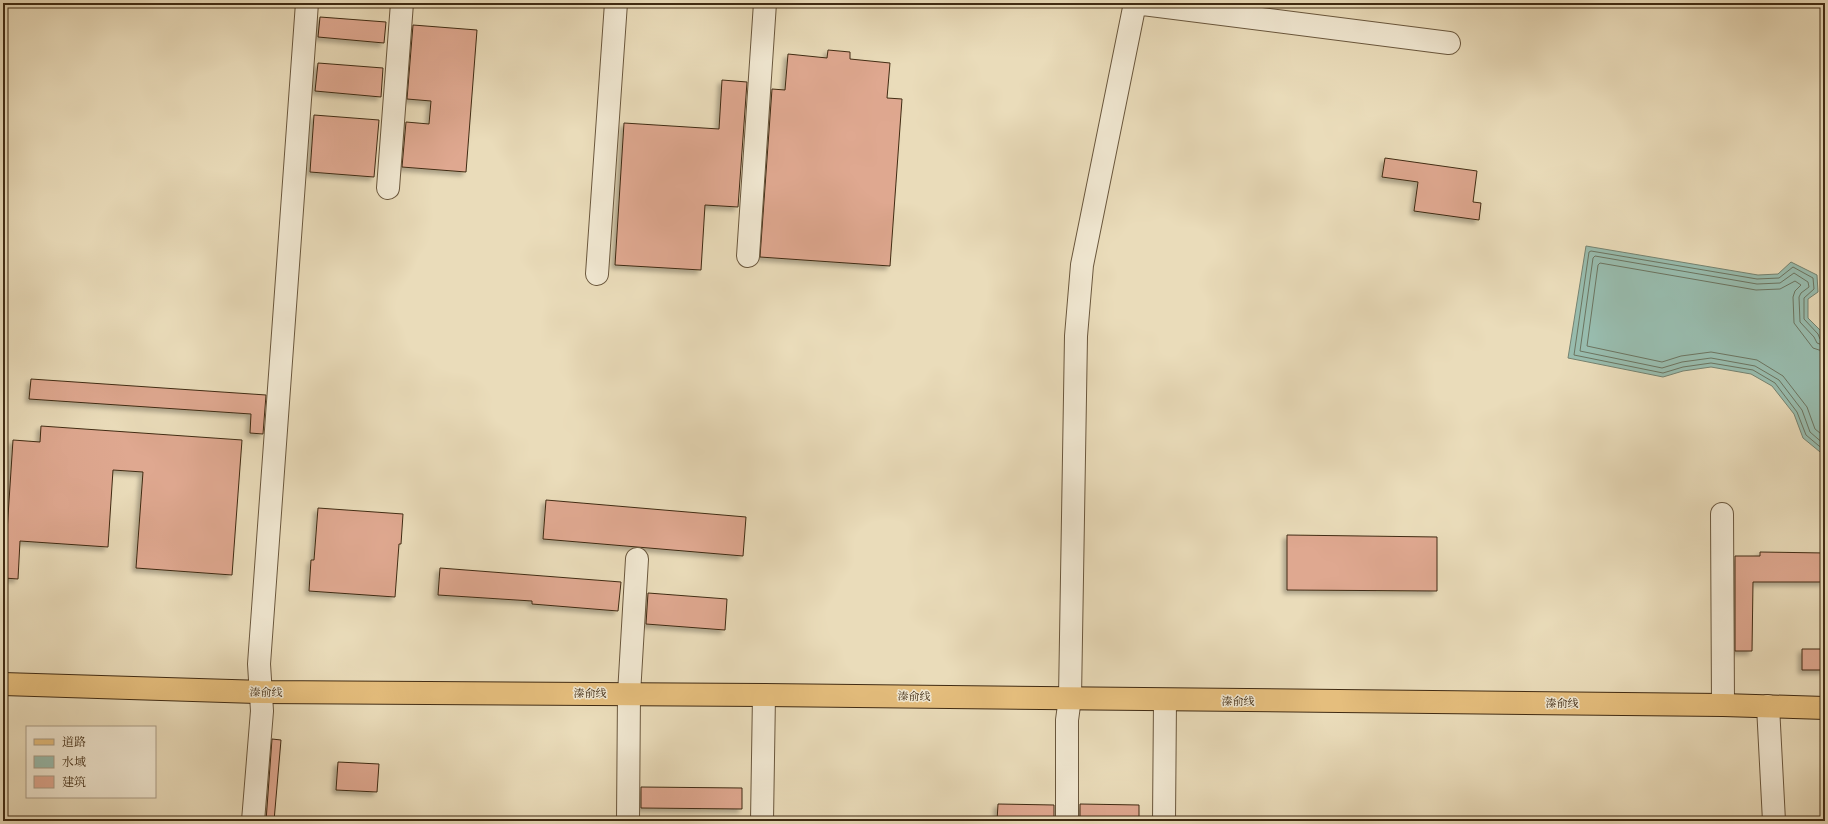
<svg xmlns="http://www.w3.org/2000/svg" width="1828" height="824" font-family="'IM FELL Great Primer','Noto Serif SC',serif">
<style>
.water{fill:#98bcae;stroke:#758270}
.lines{fill:none;stroke-linecap:round;stroke-linejoin:round}
.shore{stroke:#6c7460;stroke-width:1}
.building{fill:#dfa890;stroke:#402b13;filter:url(#shadow)}
.minor-casing{stroke:#6a573d;stroke-width:24}
.major-casing{stroke:#402b13;stroke-width:24}
.minor{stroke:#f1e8d2;stroke-width:22}
.major{stroke:#e5be7d;stroke-width:22}
.labels{text-anchor:middle;stroke-width:3;stroke-linejoin:round;paint-order:stroke}
.street-label{font-size:11px;fill:#402b13;stroke:#f1e8d2}
</style>
<defs>
<filter id="shadow"><feDropShadow dx="-3.5" dy="3.5" stdDeviation="2" flood-color="#0004"/></filter>
</defs>
<rect width="100%" height="100%" fill="#eadcba"/>
<filter id="stains"><feTurbulence type="fractalNoise" baseFrequency=".005" numOctaves="4"/><feColorMatrix values="0 0 0 0 .2 0 0 0 0 .09 0 0 0 0 .02 0 0 0 .5 -.17"/></filter>
<radialGradient id="worn" r=".72"><stop offset=".6" stop-color="#630" stop-opacity="0"/><stop offset="1" stop-color="#630" stop-opacity=".3"/></radialGradient>
<!-- water -->
<path class="water" d="M 1586,246 L 1758,275 L 1778,274 L 1791,262 L 1817,275 L 1818,292 L 1808,299 L 1808,318 L 1822,332 L 1825,346 L 1825,456 L 1803,438 L 1794,414 L 1772,386 L 1751,374 L 1711,367 L 1683,371 L 1663,377 L 1568,358 Z"/>
<g class="lines">
<!-- shore -->
<path class="shore" d="M 1825,341 L 1820,339 L 1818,334 L 1804,319 L 1804,298 L 1814,289 L 1813,278 L 1793,267 L 1779,278 L 1757,279 L 1591,251 L 1589,252 L 1574,355 L 1663,373 L 1683,367 L 1711,363 L 1753,370 L 1775,383 L 1797,412 L 1806,435 L 1825,451
M 1825,346 L 1817,343 L 1814,337 L 1800,322 L 1799,297 L 1801,293 L 1809,287 L 1808,282 L 1794,273 L 1780,283 L 1757,284 L 1595,256 L 1593,258 L 1580,351 L 1662,368 L 1682,362 L 1711,358 L 1755,366 L 1779,380 L 1802,410 L 1810,432 L 1825,445
M 1825,352 L 1813,348 L 1794,323 L 1793,297 L 1795,291 L 1801,285 L 1795,281 L 1780,289 L 1756,290 L 1600,263 L 1598,265 L 1587,346 L 1662,362 L 1681,356 L 1711,352 L 1757,360 L 1783,376 L 1807,407 L 1815,429 L 1825,437"/>
</g>
<!-- building -->
<path class="building" d="M 320,17 L 386,22 L 384,43 L 318,37 Z
M 413,25 L 477,30 L 466,172 L 402,167 L 406,122 L 429,124 L 431,101 L 407,99 Z
M 828,50 L 850,52 L 850,59 L 890,63 L 887,98 L 902,99 L 890,266 L 760,257 L 772,89 L 785,90 L 788,54 L 827,58 Z
M 318,63 L 383,68 L 381,97 L 315,91 Z
M 722,80 L 747,82 L 738,207 L 705,205 L 701,270 L 615,265 L 624,123 L 719,129 Z
M 314,115 L 379,120 L 374,177 L 310,172 Z
M 1385,158 L 1477,171 L 1473,202 L 1481,203 L 1479,220 L 1414,211 L 1418,182 L 1382,177 Z
M 31,379 L 266,395 L 263,434 L 250,433 L 251,414 L 29,399 Z
M 41,426 L 242,440 L 232,575 L 136,568 L 143,472 L 113,470 L 108,547 L 20,541 L 18,579 L 4,578 L 13,440 L 40,442 Z
M 546,500 L 746,517 L 743,556 L 543,539 Z
M 318,508 L 403,514 L 401,544 L 399,544 L 395,597 L 309,591 L 311,560 L 314,560 Z
M 1287,535 L 1437,537 L 1437,591 L 1287,590 Z
M 1760,552 L 1825,553 L 1825,582 L 1753,582 L 1752,651 L 1735,651 L 1735,556 L 1760,556 Z
M 440,568 L 621,582 L 618,611 L 532,604 L 532,601 L 438,595 Z
M 648,593 L 727,599 L 725,630 L 646,624 Z
M 1802,649 L 1825,649 L 1825,670 L 1802,670 Z
M 272,739 L 281,740 L 274,821 L 266,821 Z
M 338,762 L 379,764 L 377,792 L 336,790 Z
M 641,787 L 742,788 L 742,809 L 641,808 Z
M 998,804 L 1054,805 L 1054,821 L 997,821 Z
M 1080,804 L 1139,805 L 1139,821 L 1080,821 Z"/>
<g class="lines">
<!-- minor casing -->
<g class="minor-casing">
<path id="minor" d="M 1135,3 L 1449,43
M 388,188 L 402,3
M 748,256 L 765,3
M 597,274 L 616,3
M 1722,514 L 1723,705
M 1768,706 L 1774,821
M 253,821 L 262,711 L 259,664 L 307,3
M 628,821 L 629,694 L 637,559
M 762,821 L 764,695
M 1067,821 L 1067,720 L 1070,698 L 1076,336 L 1082,265 L 1135,3
M 1164,821 L 1165,700"/>
</g>
<!-- major casing -->
<g class="major-casing">
<path id="major" d="M 3,684 L 260,692 L 764,695 L 1723,705 L 1825,708"/>
</g>
<!-- minor -->
<use href="#minor" class="minor"/>
<!-- major -->
<use href="#major" class="major"/>
</g>
<g class="labels">
<!-- street labels -->
<g class="street-label">
<text transform="translate(266 692) rotate(1)" y="4">溱俞线</text>
<text x="590" y="697">溱俞线</text>
<text transform="translate(914 696) rotate(1)" y="4">溱俞线</text>
<text x="1238" y="705">溱俞线</text>
<text x="1562" y="707">溱俞线</text>
</g>
</g>
<!-- margin -->
<rect width="1828" height="824" fill="none" stroke="#eadcba" stroke-width="16"/>
<rect x="4" y="4" width="1820" height="816" fill="none" stroke="#402b13" stroke-width="2"/>
<rect x="8" y="8" width="1812" height="808" fill="none" stroke="#402b13"/>
<!-- legend -->
<rect x="26" y="726" width="130" height="72" fill="#f1e8d2" stroke="#aa9c86"/>
<rect x="34" y="739" width="20" height="6" fill="#e5be7d" stroke="#aa9c86"/>
<text x="62" y="746" font-size="12" fill="#402b13">道路</text>
<rect x="34" y="756" width="20" height="12" fill="#98bcae" stroke="#aa9c86"/>
<text x="62" y="766" font-size="12" fill="#402b13">水域</text>
<rect x="34" y="776" width="20" height="12" fill="#dfa890" stroke="#aa9c86"/>
<text x="62" y="786" font-size="12" fill="#402b13">建筑</text>
<rect width="100%" height="100%" filter="url(#stains)"/>
<rect width="100%" height="100%" fill="url(#worn)"/>
</svg>
